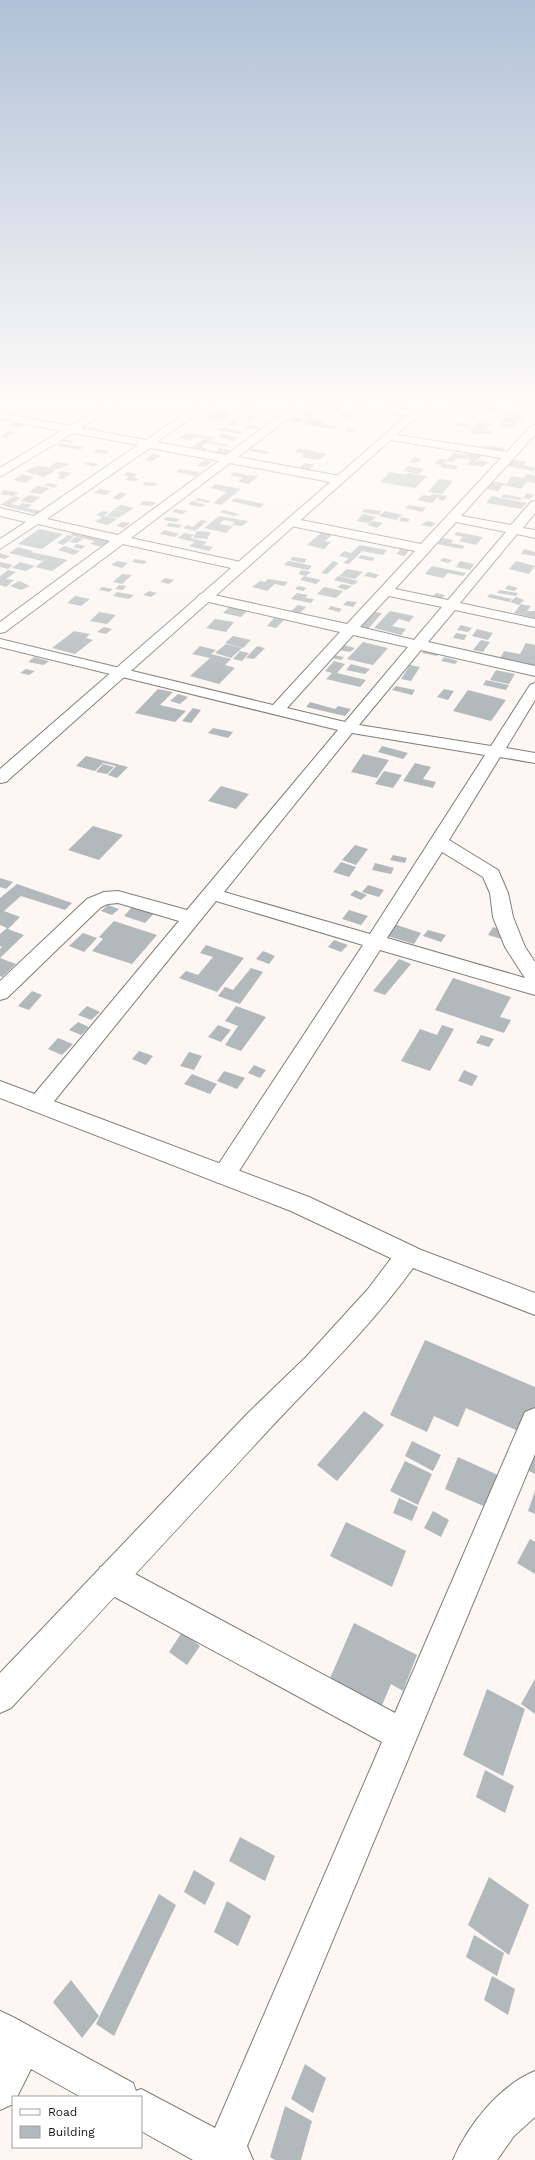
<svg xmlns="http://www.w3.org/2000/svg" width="535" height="2160" font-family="'Work Sans',sans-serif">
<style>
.building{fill:#b1b9bc}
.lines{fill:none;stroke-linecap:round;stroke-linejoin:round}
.minor-casing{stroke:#837d79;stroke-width:2}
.secondary-casing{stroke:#837d79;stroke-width:2}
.trunk-casing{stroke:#837d79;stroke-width:2}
.minor{fill:#fff;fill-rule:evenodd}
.secondary{fill:#fff;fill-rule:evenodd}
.trunk{fill:#fff;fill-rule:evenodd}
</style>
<rect width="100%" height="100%" fill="#fdf6f2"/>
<!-- building -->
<path class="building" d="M 233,404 L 254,404 L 248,407 Z
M 451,404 L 467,404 L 465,407 L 450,405 Z
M 477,404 L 486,404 L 491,405 L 487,411 L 479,409 L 481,407 L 476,406 Z
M 516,404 L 522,404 L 532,406 L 530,408 L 514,405 Z
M 333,405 L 344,407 L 339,411 L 328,409 Z
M 314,406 L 327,408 L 322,412 L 308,410 Z
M 490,408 L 502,410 L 498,413 L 487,411 Z
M 218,410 L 232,412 L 223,420 L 206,419 Z
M 308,411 L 317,413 L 312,417 L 303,415 Z
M 511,412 L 525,415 L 515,424 L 501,422 Z
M 343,413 L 356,414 L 354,418 L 341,416 Z
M 246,414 L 257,416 L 249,421 L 245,420 L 248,417 L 243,416 Z
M 295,417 L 304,419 L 298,423 L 289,422 Z
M 308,417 L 326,420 L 321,424 L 337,426 L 334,429 L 301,424 Z
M 232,420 L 239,422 L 234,426 L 226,425 Z
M 16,422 L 24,425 L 16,428 L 8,425 Z
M 455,422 L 463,423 L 469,424 L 468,427 L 453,425 Z
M 478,422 L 483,423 L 482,425 L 485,423 L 492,424 L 485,430 L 493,432 L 490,434 L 472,434 L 475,432 L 469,431 Z
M 501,423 L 516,425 L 513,428 L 499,426 Z
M 248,425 L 261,427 L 257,430 L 244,428 Z
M 221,428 L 232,429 L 243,432 L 240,434 L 217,430 Z
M 348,428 L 356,429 L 351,433 L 344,431 Z
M 9,431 L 15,432 L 6,438 L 0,437 Z
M 187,433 L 215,437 L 210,441 L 230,445 L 227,447 L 206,443 L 201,447 L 208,448 L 204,451 L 191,448 L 204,439 L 195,437 L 190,441 L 179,438 Z
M 223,434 L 238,438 L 233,441 L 218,437 Z
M 62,439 L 75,441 L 72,443 L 59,441 Z
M 60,443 L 84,447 L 80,450 L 57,446 Z
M 484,446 L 490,446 L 505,448 L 503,451 L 482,447 Z
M 220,448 L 233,451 L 227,455 L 214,452 Z
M 252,448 L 270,452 L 267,454 L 249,451 Z
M 299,448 L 327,454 L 319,460 L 301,457 L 304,454 L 294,452 Z
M 97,449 L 109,451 L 106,454 L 93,452 Z
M 453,453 L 467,455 L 468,453 L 482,455 L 477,461 L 472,460 L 477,462 L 473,466 L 466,465 L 471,460 L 457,458 L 454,462 L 446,461 Z
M 153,454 L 160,456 L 152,461 L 145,460 Z
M 414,457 L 422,459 L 417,463 L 409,462 Z
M 439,459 L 447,460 L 443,463 L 458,466 L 455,470 L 440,467 L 442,465 L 434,464 Z
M 204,460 L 212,462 L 205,467 L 197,466 Z
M 479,460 L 488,462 L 482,467 L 474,465 Z
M 514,460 L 527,462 L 523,465 L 535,468 L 535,469 L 533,471 L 507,466 Z
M 56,462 L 71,464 L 58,469 L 49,468 Z
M 88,462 L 98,464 L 94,467 L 84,464 Z
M 305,463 L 315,465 L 307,471 L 297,469 Z
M 38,466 L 45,467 L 56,470 L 44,477 L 24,471 Z
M 408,466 L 424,469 L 419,474 L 403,471 Z
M 180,469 L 200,472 L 196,476 L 176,472 Z
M 61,471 L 72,473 L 63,479 L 57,478 L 60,475 L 65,476 L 57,474 Z
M 127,472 L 137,474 L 133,477 L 139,479 L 136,481 L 125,480 L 129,476 L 123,475 Z
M 234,472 L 246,475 L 258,476 L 249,484 L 238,482 L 243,478 L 230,475 Z
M 390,472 L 406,475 L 408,473 L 427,476 L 415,488 L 380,482 Z
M 22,474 L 34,477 L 25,483 L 13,480 Z
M 527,474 L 535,476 L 535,483 L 523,481 L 527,482 L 521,489 L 503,485 L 498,491 L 486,489 L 493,481 L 507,484 L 511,476 L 523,478 Z
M 439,479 L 453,481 L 442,494 L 428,492 Z
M 145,482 L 157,483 L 155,486 L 143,485 Z
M 49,483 L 58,485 L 54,488 L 44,485 Z
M 216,484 L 241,489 L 221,505 L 213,503 L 227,492 L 210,488 Z
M 37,486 L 50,488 L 41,494 L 29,492 Z
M 99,489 L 111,491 L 106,495 L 94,493 Z
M 4,490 L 19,493 L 14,496 L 21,498 L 11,504 L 18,506 L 23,503 L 32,505 L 27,508 L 42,511 L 37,514 L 0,505 L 14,496 L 0,494 Z
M 121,492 L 127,494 L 119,500 L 112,498 Z
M 527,493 L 535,495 L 530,499 L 523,498 Z
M 433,494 L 447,496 L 443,501 L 438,500 L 440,498 L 438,497 L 432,503 L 417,500 L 423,495 L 430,496 Z
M 504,494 L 509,495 L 522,498 L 520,500 L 501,497 Z
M 29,495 L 41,497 L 32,503 L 20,501 Z
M 492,496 L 527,503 L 521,509 L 486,503 Z
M 198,498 L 211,501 L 208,503 L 195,500 Z
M 235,498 L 264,504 L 260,508 L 231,501 Z
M 143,501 L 156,502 L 152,506 L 140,505 Z
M 192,501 L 206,505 L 201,507 L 188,504 Z
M 121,505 L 134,508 L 118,518 L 106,516 L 114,510 L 126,512 L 114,509 Z
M 409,505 L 426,508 L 422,512 L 405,508 Z
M 176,509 L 187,511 L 183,514 L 172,512 Z
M 365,509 L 382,511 L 379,515 L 362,512 Z
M 224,510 L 239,514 L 234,516 L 219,512 Z
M 103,511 L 109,512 L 102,517 L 96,515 Z
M 385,511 L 402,515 L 396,520 L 379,516 Z
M 363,514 L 376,517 L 369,523 L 356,521 Z
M 104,516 L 117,519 L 108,525 L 95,522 Z
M 219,516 L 248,521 L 242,526 L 232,525 L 235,522 L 224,520 L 219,524 L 233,526 L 226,533 L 204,528 Z
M 167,517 L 180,519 L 176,522 L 163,520 Z
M 401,517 L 410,519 L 408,522 L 399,521 Z
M 201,520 L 207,521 L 195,531 L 183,528 L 187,525 L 193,527 Z
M 373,521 L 383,523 L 377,528 L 367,525 Z
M 427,521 L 436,523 L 431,527 L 421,525 Z
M 122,522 L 130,523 L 124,528 L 116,526 Z
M 169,523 L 182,525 L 179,528 L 166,526 Z
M 39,529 L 63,534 L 42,549 L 18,544 Z
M 164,530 L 179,534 L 175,537 L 160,534 Z
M 197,531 L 211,532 L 207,539 L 193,538 Z
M 322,532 L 332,535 L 325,541 L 331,542 L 324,549 L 307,545 Z
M 457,532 L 483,537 L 476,545 L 459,541 L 463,537 L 454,535 Z
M 73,533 L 110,541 L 103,547 L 90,544 L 94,541 L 70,535 Z
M 184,533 L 194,535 L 190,538 L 207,542 L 203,545 L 213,547 L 209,551 L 189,546 L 195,542 L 178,538 Z
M 68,535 L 74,537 L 63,545 L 57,543 Z
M 76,537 L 83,539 L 77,543 L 69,542 Z
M 443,538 L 453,540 L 451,543 L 465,546 L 462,549 L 437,544 Z
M 77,544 L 86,546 L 81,549 L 73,547 Z
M 360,545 L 387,550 L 383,555 L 362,551 L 349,564 L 343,563 L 349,558 L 339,556 L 344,551 L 351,553 Z
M 64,546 L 80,551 L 74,555 L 58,550 Z
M 18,547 L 33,551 L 31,552 L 68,560 L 52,571 L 35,567 L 47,558 L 42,561 L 9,553 Z
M 401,549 L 409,550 L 405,556 L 396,554 Z
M 524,549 L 535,552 L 535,556 L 521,554 Z
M 0,553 L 10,556 L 5,559 L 0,558 Z
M 361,555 L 375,558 L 372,561 L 358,558 Z
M 293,557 L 307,559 L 304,563 L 290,560 Z
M 443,558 L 452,560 L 449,563 L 440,561 Z
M 135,559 L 147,561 L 144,564 L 132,562 Z
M 117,561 L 128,563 L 122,568 L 111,565 Z
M 288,561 L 290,561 L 312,566 L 308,570 L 284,565 Z
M 333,561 L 339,563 L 327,574 L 321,573 Z
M 460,561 L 474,564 L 470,570 L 456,567 Z
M 516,561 L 535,566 L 529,574 L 509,569 Z
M 0,562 L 13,565 L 8,569 L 0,567 Z
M 20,562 L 35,566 L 26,571 L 12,568 Z
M 432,566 L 466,573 L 463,576 L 448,573 L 443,578 L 425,574 Z
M 347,569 L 363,572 L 355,579 L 339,576 Z
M 8,570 L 16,572 L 6,579 L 14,580 L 6,587 L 0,585 L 0,576 Z
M 302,570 L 311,572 L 306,576 L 298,574 Z
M 368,572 L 379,575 L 375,578 L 364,576 Z
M 122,574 L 132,575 L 122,584 L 113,582 Z
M 304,576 L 321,580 L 316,584 L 300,580 Z
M 338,576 L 358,581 L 354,585 L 334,580 Z
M 165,578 L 174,580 L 169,584 L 160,582 Z
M 268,579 L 288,582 L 284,586 L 275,584 L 267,591 L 252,587 L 260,581 L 265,582 Z
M 19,581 L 30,586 L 21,590 L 10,586 Z
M 342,584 L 352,586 L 346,590 L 337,587 Z
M 119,585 L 126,586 L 123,590 L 115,589 Z
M 508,585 L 518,588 L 514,591 L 505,589 Z
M 298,586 L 307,588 L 303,591 L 295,589 Z
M 102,587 L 113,589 L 109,592 L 99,590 Z
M 324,587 L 343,591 L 336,598 L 317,594 Z
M 499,590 L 518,593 L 516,596 L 497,593 Z
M 149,591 L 157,593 L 151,597 L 143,595 Z
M 117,592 L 134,595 L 129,599 L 113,596 Z
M 297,593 L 308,595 L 305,598 L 314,599 L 311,603 L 291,599 Z
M 436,593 L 445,595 L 441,599 L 432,597 Z
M 490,594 L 512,599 L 509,602 L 487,597 Z
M 75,596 L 90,599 L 81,606 L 67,603 Z
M 516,597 L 524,600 L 519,605 L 510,602 Z
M 347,601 L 357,602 L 353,607 L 343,605 Z
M 521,604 L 531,606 L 527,611 L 535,611 L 535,618 L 514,613 Z
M 298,605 L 306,607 L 300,613 L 291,611 Z
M 230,606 L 248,610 L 241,617 L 223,613 Z
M 331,606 L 342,609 L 339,612 L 328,609 Z
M 390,611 L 414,616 L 409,622 L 399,619 L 392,626 L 406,629 L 401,635 L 374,628 Z
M 99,612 L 116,615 L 107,624 L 90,621 Z
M 374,612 L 382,613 L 368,629 L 359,627 Z
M 274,618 L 284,620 L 276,628 L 267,626 Z
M 215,619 L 234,622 L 226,632 L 206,628 Z
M 461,625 L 472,628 L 468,632 L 457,630 Z
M 104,627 L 112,629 L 106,634 L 97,632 Z
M 477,629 L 493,633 L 488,640 L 472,636 Z
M 74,631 L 90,634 L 86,638 L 93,640 L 75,654 L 52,648 Z
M 456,633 L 467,635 L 464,640 L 453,638 Z
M 233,636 L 251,640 L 243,648 L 225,643 Z
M 481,640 L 490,642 L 483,652 L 473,650 Z
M 363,642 L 388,648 L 373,665 L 347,659 Z
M 526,643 L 535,645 L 535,667 L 499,660 L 504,651 L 520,654 Z
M 226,644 L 242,648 L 231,658 L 215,653 Z
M 344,645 L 355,648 L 350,652 L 339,650 Z
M 200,646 L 216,650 L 211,654 L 231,659 L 225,665 L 235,668 L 219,684 L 190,676 L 210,658 L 192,654 Z
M 257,646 L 265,648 L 254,659 L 246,658 Z
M 424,650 L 439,653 L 437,656 L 422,653 Z
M 240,651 L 249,653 L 242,661 L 233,659 Z
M 334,655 L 344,657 L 341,660 L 331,658 Z
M 34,657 L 49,661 L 44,665 L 28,662 Z
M 444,657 L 458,661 L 455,664 L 441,661 Z
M 334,661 L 345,664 L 337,673 L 366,680 L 360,687 L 326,679 L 332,673 L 325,671 Z
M 351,664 L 370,669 L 365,674 L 346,670 Z
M 410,665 L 420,667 L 411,681 L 401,679 Z
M 26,669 L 35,671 L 29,675 L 20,673 Z
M 496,670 L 515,674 L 509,684 L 490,680 Z
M 486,680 L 509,685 L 506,690 L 483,685 Z
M 396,686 L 415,690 L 412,695 L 392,690 Z
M 158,689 L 173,692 L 160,705 L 186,711 L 175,722 L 135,713 Z
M 444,689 L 454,691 L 448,700 L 437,697 Z
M 468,690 L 506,700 L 491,721 L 453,711 Z
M 178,694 L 188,697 L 180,704 L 170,701 Z
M 310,702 L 335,709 L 338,706 L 351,709 L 345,716 L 306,707 Z
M 193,708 L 201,710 L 191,723 L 182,721 Z
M 213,728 L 233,732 L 228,738 L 208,733 Z
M 382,746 L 408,753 L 403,759 L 378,752 Z
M 363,754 L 389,760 L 377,778 L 351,772 Z
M 86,756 L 128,767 L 117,778 L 108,775 L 116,766 L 103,763 L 95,771 L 76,766 Z
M 415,763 L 431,767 L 423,779 L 436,782 L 433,788 L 403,781 Z
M 103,764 L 114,767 L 107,774 L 96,772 Z
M 384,771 L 402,775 L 393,788 L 375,784 Z
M 221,786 L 249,794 L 236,809 L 208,801 Z
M 93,826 L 123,835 L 99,860 L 68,850 Z
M 355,845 L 368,849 L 356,865 L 342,860 Z
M 393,855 L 407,858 L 405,863 L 390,860 Z
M 341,862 L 356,867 L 349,877 L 333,872 Z
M 375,863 L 394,868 L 391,874 L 372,870 Z
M 0,878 L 13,882 L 6,889 L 0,887 Z
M 17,884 L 72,903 L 65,910 L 21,896 L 4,911 L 20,917 L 8,929 L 24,935 L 0,958 L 16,964 L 2,977 L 0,976 L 0,949 L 2,947 L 0,946 L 0,934 L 7,928 L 0,925 L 0,898 Z
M 368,885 L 384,890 L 379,897 L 362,892 Z
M 355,890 L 367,895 L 361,900 L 350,895 Z
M 140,898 L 161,906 L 145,923 L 124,916 Z
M 108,905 L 119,909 L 112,915 L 101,911 Z
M 349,910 L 368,916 L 361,925 L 342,919 Z
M 114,921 L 157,935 L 132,964 L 92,951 L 103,939 L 99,937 Z
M 394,924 L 421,933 L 414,944 L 387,936 Z
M 493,927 L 509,932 L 505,940 L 488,935 Z
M 428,930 L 446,935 L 441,942 L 423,936 Z
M 83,933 L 97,938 L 84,952 L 69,946 Z
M 334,940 L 348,945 L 341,952 L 328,947 Z
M 206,945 L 244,958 L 217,992 L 179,978 L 186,971 L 198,975 L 213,957 L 200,953 Z
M 263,951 L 275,956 L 269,964 L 256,959 Z
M 399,959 L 411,964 L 385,995 L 373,991 Z
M 251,968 L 263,972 L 240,1004 L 218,996 L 225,987 L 233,990 Z
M 453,978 L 511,997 L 500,1017 L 511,1020 L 504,1033 L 435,1010 Z
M 32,991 L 42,995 L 29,1010 L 18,1006 Z
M 87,1006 L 100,1012 L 91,1020 L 78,1015 Z
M 236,1006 L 266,1017 L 241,1051 L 225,1045 L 238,1026 L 225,1021 Z
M 78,1022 L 89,1027 L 81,1035 L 69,1030 Z
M 218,1025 L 231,1030 L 221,1042 L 208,1037 Z
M 442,1025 L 454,1029 L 430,1071 L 401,1061 L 420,1029 L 437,1035 Z
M 481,1035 L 494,1039 L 489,1047 L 476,1043 Z
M 58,1038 L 73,1044 L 62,1055 L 48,1049 Z
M 139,1051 L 153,1056 L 146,1065 L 132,1059 Z
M 189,1052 L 202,1056 L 194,1070 L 180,1066 Z
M 254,1065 L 266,1070 L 260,1078 L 248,1073 Z
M 464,1070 L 478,1076 L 472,1086 L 458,1081 Z
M 224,1071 L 245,1078 L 237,1089 L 217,1081 Z
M 192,1074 L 217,1084 L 210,1094 L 184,1084 Z
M 425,1340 L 535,1387 L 535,1414 L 527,1435 L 466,1408 L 458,1427 L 434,1416 L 427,1432 L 390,1415 Z
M 364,1411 L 384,1425 L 337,1481 L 317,1465 Z
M 412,1441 L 441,1455 L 433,1471 L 405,1456 Z
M 535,1448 L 535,1474 L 527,1470 Z
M 458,1457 L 500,1476 L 488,1508 L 445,1489 Z
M 405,1461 L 432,1474 L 418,1505 L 390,1491 Z
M 535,1491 L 535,1514 L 528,1511 Z
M 399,1498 L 418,1507 L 412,1521 L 393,1513 Z
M 433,1511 L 449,1520 L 441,1537 L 424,1528 Z
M 346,1522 L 406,1551 L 392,1587 L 330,1556 Z
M 530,1539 L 535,1542 L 535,1574 L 517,1563 Z
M 354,1623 L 417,1655 L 403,1691 L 391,1684 L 373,1727 L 321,1699 Z
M 182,1632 L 200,1646 L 187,1665 L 169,1652 Z
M 535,1679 L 535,1714 L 521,1704 Z
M 487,1689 L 525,1709 L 503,1776 L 463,1755 Z
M 485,1770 L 514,1786 L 505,1813 L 476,1797 Z
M 240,1837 L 275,1856 L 265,1881 L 229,1861 Z
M 194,1870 L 215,1883 L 205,1905 L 184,1892 Z
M 489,1877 L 529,1905 L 509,1955 L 468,1925 Z
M 159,1894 L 176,1905 L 114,2036 L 96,2024 Z
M 227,1901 L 251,1916 L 238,1946 L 214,1932 Z
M 474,1935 L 504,1953 L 497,1976 L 466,1957 Z
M 492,1976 L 515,1989 L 508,2015 L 484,2000 Z
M 71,1980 L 99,2016 L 82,2038 L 53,2002 Z
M 305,2064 L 326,2078 L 313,2113 L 291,2099 Z
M 285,2106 L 312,2121 L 301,2160 L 275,2160 L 270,2157 Z"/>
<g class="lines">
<!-- minor casing -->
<g class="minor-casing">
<path id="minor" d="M 106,404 L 118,404 L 81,428 L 146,440 L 199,404 L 211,404 L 157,442 L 226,455 L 295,404 L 307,404 L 238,457 L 340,476 L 346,480 L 340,484 L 230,463 L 131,538 L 245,563 L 247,566 L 245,569 L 240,570 L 123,544 L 5,632 L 0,633 L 0,622 L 110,541 L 38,524 L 0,549 L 0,539 L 26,522 L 0,516 L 0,508 L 34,516 L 138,445 L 73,433 L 0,477 L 0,468 L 61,431 L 0,419 L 0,413 L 70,426 ZM 150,448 L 219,461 L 118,535 L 47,519 Z
M 355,404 L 377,404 L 416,411 L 421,414 L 416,417 L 360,407 Z
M 535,425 L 535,435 L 461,516 L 511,525 L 531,502 L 535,501 L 535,513 L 523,528 L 535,530 L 535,538 L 517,534 L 460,603 L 535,619 L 535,627 L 455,610 L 428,642 L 535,666 L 535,676 L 421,650 L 359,725 L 491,746 L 530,685 L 535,683 L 535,700 L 506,748 L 535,753 L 535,763 L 500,757 L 449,840 L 498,870 L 508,893 L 513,917 L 525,947 L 535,962 L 535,995 L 380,950 L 232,1182 L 224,1184 L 216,1182 L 212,1175 L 216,1168 L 363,945 L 216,901 L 47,1110 L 39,1112 L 31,1110 L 28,1104 L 31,1098 L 179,921 L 118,903 L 108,904 L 101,907 L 7,998 L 0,1000 L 0,981 L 87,899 L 104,892 L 118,891 L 187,910 L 338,730 L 0,647 L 0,639 L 273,705 L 340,632 L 200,600 L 198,597 L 200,594 L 205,593 L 347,624 L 415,551 L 291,526 L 287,525 L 285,522 L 287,519 L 291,518 L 421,544 L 501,458 L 391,440 L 387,439 L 385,437 L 387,435 L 391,434 L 507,452 L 531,426 ZM 456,522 L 506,532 L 448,600 L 395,589 ZM 389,596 L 442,607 L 414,640 L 360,627 ZM 353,635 L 408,647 L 345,722 L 287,708 ZM 352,733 L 485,755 L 370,934 L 224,892 ZM 442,852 L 483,877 L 490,893 L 493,917 L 505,947 L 525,978 L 387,938 Z
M 535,1408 L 535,1454 L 247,2146 L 253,2160 L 193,2160 L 141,2131 L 141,2097 L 81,2097 L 31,2069 L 17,2097 L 13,2097 L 13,2104 L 0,2110 L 0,2011 L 13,2017 L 133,2083 L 136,2091 L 141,2089 L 215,2128 L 382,1742 L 100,1589 L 96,1578 L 100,1567 L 111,1563 L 122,1567 L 395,1713 L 525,1412 Z
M 535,2071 L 535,2117 L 514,2136 L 497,2160 L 453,2160 C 468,2125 499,2086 535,2071 Z"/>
</g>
<!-- secondary casing -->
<g class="secondary-casing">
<path id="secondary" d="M 420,404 L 431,404 L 6,782 L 0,783 L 0,769 Z
M 0,1081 L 309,1197 L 417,1248 L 420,1255 L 417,1262 L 408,1265 L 399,1262 L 291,1211 L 0,1098 Z"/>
</g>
<!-- trunk casing -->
<g class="trunk-casing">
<path id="trunk" d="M 408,1245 L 535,1293 L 535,1315 L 413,1268 C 369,1329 315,1380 264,1435 C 180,1526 96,1617 11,1708 L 0,1713 L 0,1673 L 248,1413 L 306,1357 L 368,1289 L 399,1248 Z"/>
</g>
<!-- minor -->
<use href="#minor" class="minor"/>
<!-- secondary -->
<use href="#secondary" class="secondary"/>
<!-- trunk -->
<use href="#trunk" class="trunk"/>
</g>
<!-- sky -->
<linearGradient id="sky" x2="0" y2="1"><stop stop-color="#b0c1d7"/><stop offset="0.57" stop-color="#fefbf9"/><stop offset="1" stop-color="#fefbf9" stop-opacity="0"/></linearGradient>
<rect width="535" height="706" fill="url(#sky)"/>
<!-- legend -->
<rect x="12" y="2096" width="130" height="52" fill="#ffffff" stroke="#a1a09f"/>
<rect x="20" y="2109" width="20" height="6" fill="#ffffff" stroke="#a1a09f"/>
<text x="48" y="2116" font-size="12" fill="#141210">Road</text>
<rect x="20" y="2126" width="20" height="12" fill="#b1b9bc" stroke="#a1a09f"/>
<text x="48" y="2136" font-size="12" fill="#141210">Building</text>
</svg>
